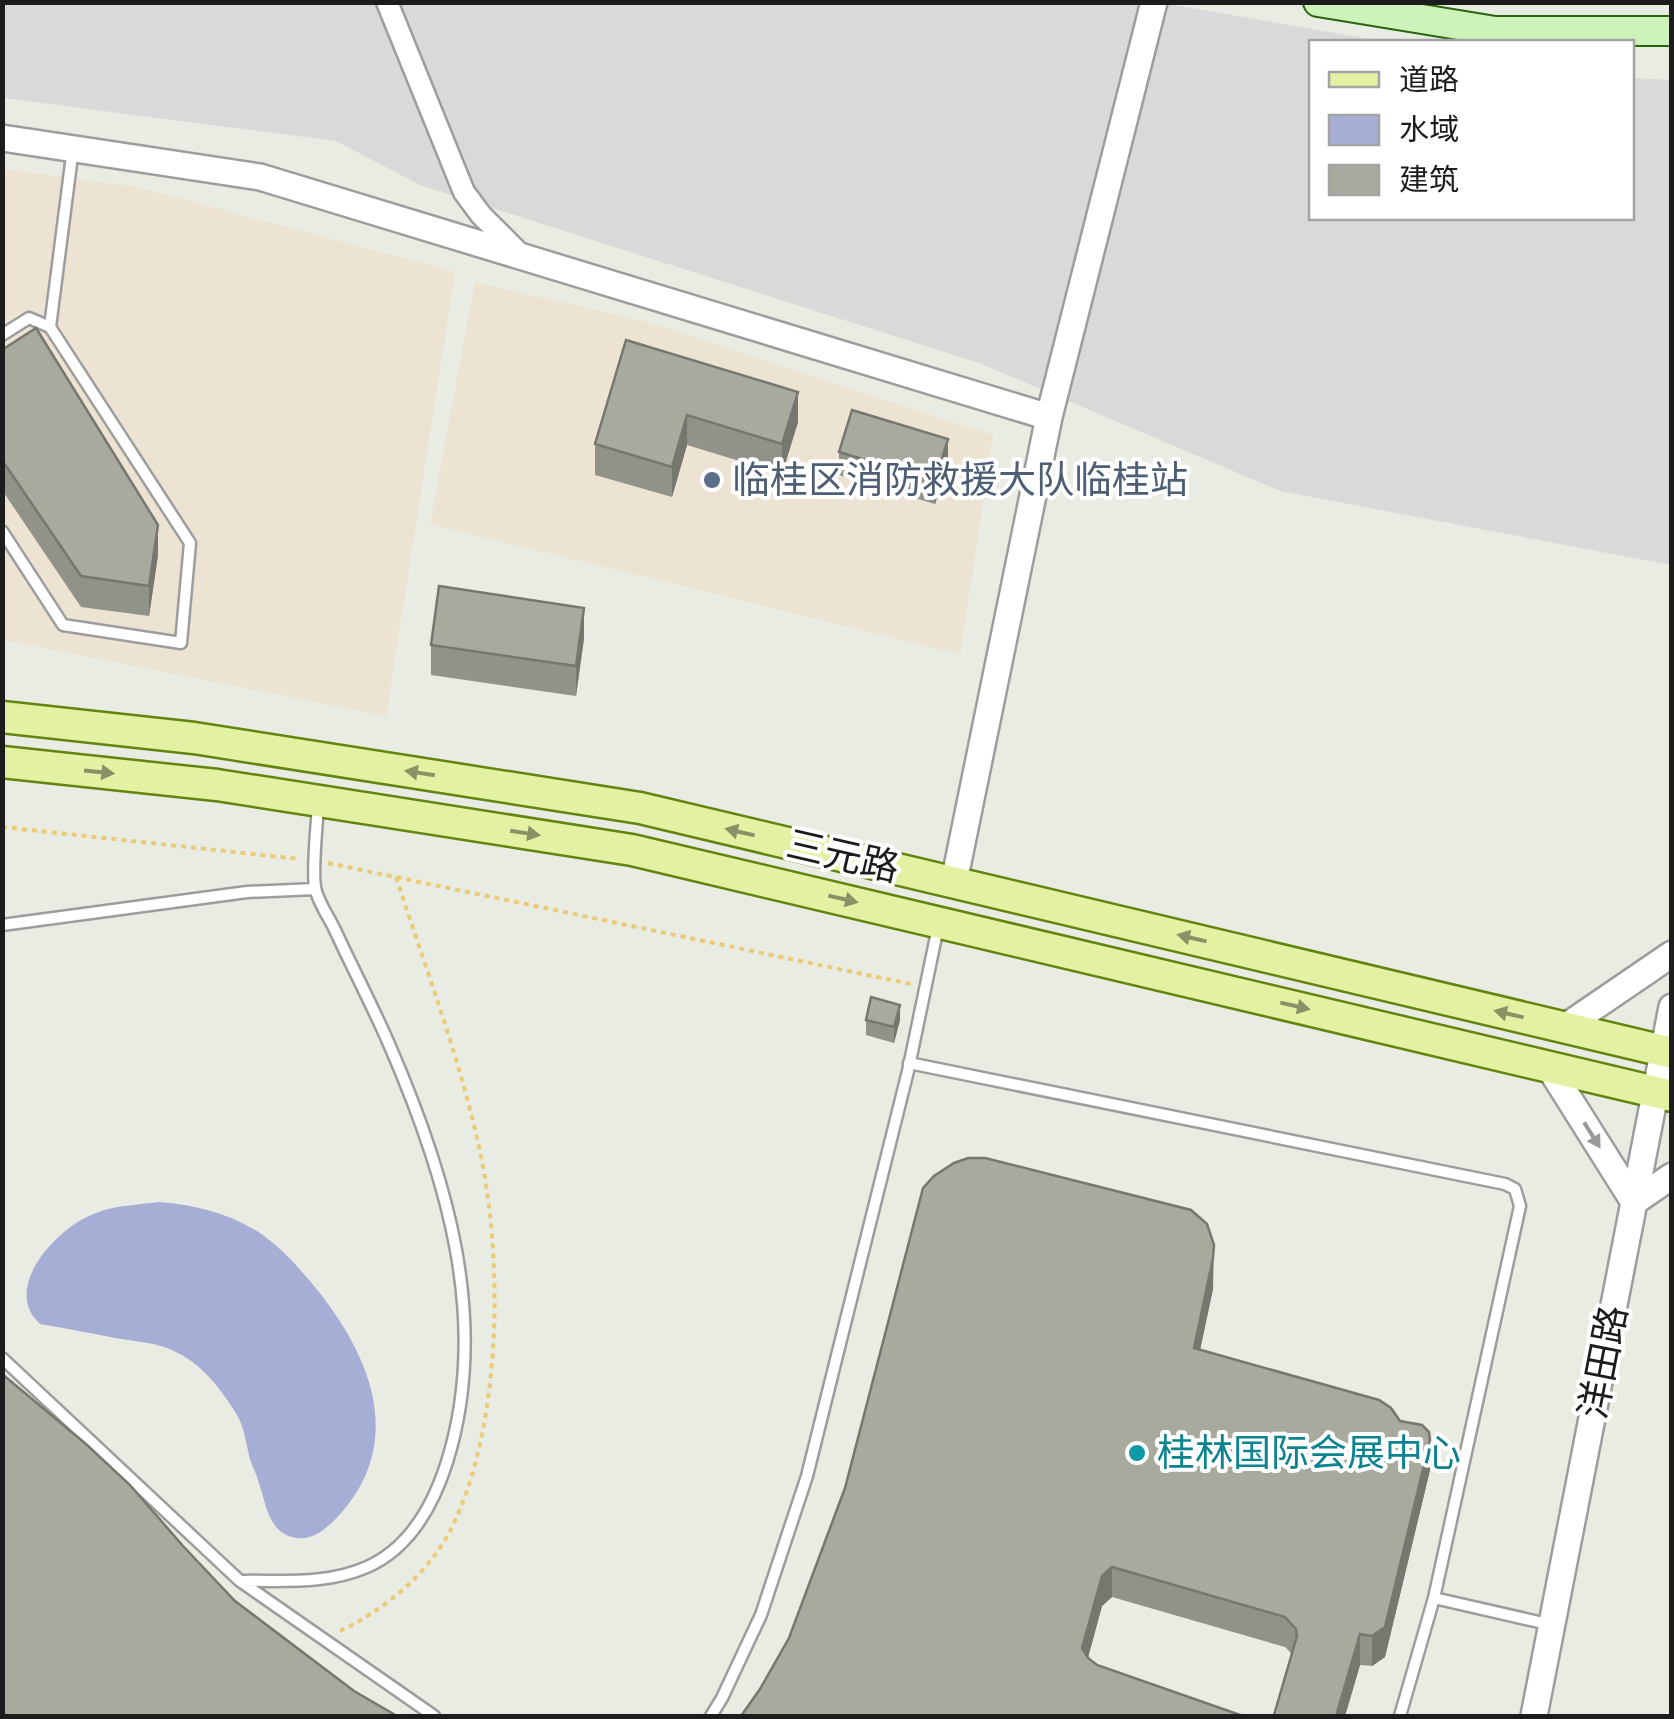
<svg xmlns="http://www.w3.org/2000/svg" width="1674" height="1719" font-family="'Sofia Sans Condensed','Noto Sans SC',sans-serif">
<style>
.residential{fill:#dad9d9}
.commercial{fill:#ece3d3}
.water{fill:#a7aed6}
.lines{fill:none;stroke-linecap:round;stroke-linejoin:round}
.service-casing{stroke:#9d9d9d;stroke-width:15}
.minor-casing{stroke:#9d9d9d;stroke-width:25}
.tertiary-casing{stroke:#9d9d9d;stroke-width:30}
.secondary-casing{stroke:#27660f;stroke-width:32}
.primary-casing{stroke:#63840f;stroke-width:35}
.path{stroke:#ebc975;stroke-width:4;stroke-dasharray:5 5;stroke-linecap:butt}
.service{stroke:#fff;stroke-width:10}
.minor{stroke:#fff;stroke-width:20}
.tertiary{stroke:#fff;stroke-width:25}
.secondary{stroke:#cdf2ba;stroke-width:28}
.primary{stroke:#e3f1a2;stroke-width:30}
.wall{fill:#919288}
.shaded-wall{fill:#76776f}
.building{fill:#a9aa9e;stroke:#76776f;stroke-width:2.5}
.oneway{fill:#899166}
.oneway2{fill:#999}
.service-dot{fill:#5c6f8a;stroke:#fff;stroke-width:4}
.culture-dot{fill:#0f9aa8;stroke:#fff;stroke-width:4}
.labels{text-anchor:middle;stroke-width:8;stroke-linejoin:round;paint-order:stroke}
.service-label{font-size:38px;fill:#4e5e75;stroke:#fff;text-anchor:start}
.street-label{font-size:38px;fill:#1c1c1c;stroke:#fff}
.culture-label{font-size:38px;fill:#0d838f;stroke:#fff;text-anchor:start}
</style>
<rect width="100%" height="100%" fill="#e9ece2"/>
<!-- residential -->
<path class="residential" d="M 3,3 L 1163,3 L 1387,42 L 1312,42 L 1312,218 L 1632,218 L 1632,78 L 1671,80 L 1671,565 L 1280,491 L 979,363 L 420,185 L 336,141 L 3,98 Z"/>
<!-- commercial -->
<path class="commercial" d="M 3,169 L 137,187 L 455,272 L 386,716 L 3,640 Z
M 475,282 L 643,321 L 993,435 L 960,654 L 430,524 Z"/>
<!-- water -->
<path class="water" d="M 159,1202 C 195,1205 229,1213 260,1233 C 283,1249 301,1270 319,1292 C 371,1358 404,1440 342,1512 C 330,1525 316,1540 298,1538 C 268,1536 266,1502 258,1480 C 256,1473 252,1466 250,1459 C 246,1444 245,1429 237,1415 C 220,1387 199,1360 167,1348 C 151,1342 132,1341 115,1338 C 90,1333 65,1328 40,1324 C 0,1288 58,1226 96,1213 C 116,1205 138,1205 159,1202 Z"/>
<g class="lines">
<!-- service casing -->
<g class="service-casing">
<path id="service" d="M 2,335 L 29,318 L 50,327 L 73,148
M 2,531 L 63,625 L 181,643 L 190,543 L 50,327
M 2,925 L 247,892 L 315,889
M 909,1063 L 1505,1184 L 1515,1189 L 1520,1206 L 1434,1598 L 1400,1716
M 2,1358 L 240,1581 L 434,1716
M 240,1581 C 283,1580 326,1585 367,1567 C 410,1548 433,1506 447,1462 C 491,1321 446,1175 389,1044 C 372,1005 352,967 334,928 C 328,916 317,900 315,887 C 312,865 317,827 318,804
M 1434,1598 L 1552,1625
M 711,1716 L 722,1698 L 761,1615 L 807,1476 L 908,1071 L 938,927"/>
</g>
<!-- minor casing -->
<g class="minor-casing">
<path id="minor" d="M 387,2 L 464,192 L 481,215 L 522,256"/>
</g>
<!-- tertiary casing -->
<g class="tertiary-casing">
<path id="tertiary" d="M 2,138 L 260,177 L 1049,417
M 954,882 L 1049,417 L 1154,2
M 1565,1027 L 1672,954
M 1549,1067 L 1634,1202 L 1672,1176
M 1534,1716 L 1672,1007"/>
</g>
<!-- secondary casing -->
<g class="secondary-casing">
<path id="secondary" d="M 1318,2 L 1495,31 L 1672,31"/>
</g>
<!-- primary casing -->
<g class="primary-casing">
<path id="primary" d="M 2,717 L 194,738 L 640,808 L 1672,1053
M 2,762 L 217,785 L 632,850 L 1672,1096"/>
</g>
<!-- path -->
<path class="path" d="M 2,827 L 299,859
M 328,863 L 911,984
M 340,1631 C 384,1610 427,1575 450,1531 C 500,1433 503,1274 483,1167 C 464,1068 427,973 396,877"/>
<!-- service -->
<use href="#service" class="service"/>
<!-- minor -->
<use href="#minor" class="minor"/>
<!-- tertiary -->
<use href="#tertiary" class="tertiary"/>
<!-- secondary -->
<use href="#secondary" class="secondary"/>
<!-- primary -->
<use href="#primary" class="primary"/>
</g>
<!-- wall -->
<path class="wall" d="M 626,340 L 798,422 L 782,474 L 687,445 L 672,497 L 595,475 L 595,444 Z
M 2,350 L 158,555 L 149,616 L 81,607 L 2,490 Z
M 839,452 L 948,462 L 935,504 L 839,475 Z
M 584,638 L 576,696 L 431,675 L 431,645 Z
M 866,1020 L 900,1020 L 894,1043 L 866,1035 Z
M 1213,1289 L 1200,1350 L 1430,1470 L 1385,1657 L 1372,1666 L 1360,1665 L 1345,1716 L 1272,1716 L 1274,1715 L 1292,1654 L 1285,1647 L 1112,1597 L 1102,1606 L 1088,1658 L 741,1716 Z"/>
<!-- shaded-wall -->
<path class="shaded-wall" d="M 798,392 L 798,422 L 782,474 L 782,444 Z
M 687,415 L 687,445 L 672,497 L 672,467 Z
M 948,439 L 948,462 L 935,504 L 935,481 Z
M 158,525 L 158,555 L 149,616 L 149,586 Z
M 584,608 L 584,638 L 576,696 L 576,666 Z
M 900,1005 L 900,1020 L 894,1043 L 894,1027 Z
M 1214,1245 L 1213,1289 L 1194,1378 L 1194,1348 Z
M 1430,1440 L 1430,1470 L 1385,1657 L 1372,1666 L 1372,1636 Z
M 1112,1567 L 1112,1597 L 1102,1606 L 1082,1679 L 1082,1648 L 1102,1576 Z
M 1360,1634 L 1360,1665 L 1345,1716 L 1336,1716 Z"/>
<!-- building -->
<path class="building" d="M 36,328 L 158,525 L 149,586 L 81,576 L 2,460 L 2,350 Z
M 626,340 L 798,392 L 782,444 L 687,415 L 672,467 L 595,444 Z
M 852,410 L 948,439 L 935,481 L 839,452 Z
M 439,586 L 584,608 L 576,666 L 431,645 Z
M 871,997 L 900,1005 L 894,1027 L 866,1020 Z
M 968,1158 L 985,1158 L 1191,1210 L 1207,1224 L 1214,1245 L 1213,1258 L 1194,1348 L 1379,1400 L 1391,1408 L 1400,1421 L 1422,1425 L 1429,1432 L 1430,1440 L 1385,1627 L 1372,1636 L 1360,1634 L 1336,1716 L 1272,1716 L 1274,1715 L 1297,1636 L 1296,1629 L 1285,1617 L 1112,1567 L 1102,1576 L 1082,1648 L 1088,1658 L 1097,1665 L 1243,1716 L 741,1716 L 760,1689 L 789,1638 L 845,1488 L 923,1188 L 934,1176 L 954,1163 Z
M 2,1374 L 86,1444 L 130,1485 L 183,1546 L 235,1601 L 354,1691 L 397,1716 L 2,1716 Z"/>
<!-- one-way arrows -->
<defs><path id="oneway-solid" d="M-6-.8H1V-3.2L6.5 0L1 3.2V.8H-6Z" transform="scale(2.5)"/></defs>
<g class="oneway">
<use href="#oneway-solid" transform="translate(99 772) rotate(6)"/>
<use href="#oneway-solid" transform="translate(420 773) rotate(-171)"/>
<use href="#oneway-solid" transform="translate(740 832) rotate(-167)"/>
<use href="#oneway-solid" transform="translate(525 833) rotate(9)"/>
<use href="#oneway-solid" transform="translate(843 899) rotate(13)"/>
<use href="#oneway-solid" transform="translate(1192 938) rotate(-167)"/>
<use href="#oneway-solid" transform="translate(1295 1006) rotate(13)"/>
<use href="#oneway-solid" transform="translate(1509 1014) rotate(-167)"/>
</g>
<use class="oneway2" href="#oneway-solid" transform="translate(1592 1135) rotate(58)"/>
<!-- markers -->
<circle class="service-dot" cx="712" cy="480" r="10"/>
<circle class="culture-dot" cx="1137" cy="1453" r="10"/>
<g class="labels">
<!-- service labels -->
<g class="service-label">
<text x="732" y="493">临桂区消防救援大队临桂站</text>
</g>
<!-- street labels -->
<g class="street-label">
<text transform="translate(843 856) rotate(13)" y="13">三元路</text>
<text transform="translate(1603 1362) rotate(-79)" y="13">洋田路</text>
</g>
<!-- culture labels -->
<g class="culture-label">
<text x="1157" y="1466">桂林国际会展中心</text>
</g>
</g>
<!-- border -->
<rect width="1674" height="1719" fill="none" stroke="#1c1c1c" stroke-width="10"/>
<!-- legend -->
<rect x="1309" y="40" width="325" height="180" fill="#ffffff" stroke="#a4a4a4" stroke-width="2.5"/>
<rect x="1329" y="72" width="50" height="15" fill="#e3f1a2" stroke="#a4a4a4" stroke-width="2.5"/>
<text x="1399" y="90" font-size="30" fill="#1c1c1c">道路</text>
<rect x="1329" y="115" width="50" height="30" fill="#a7aed6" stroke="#a4a4a4" stroke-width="2.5"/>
<text x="1399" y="140" font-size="30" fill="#1c1c1c">水域</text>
<rect x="1329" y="165" width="50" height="30" fill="#a9aa9e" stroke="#a4a4a4" stroke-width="2.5"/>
<text x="1399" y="190" font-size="30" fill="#1c1c1c">建筑</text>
</svg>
